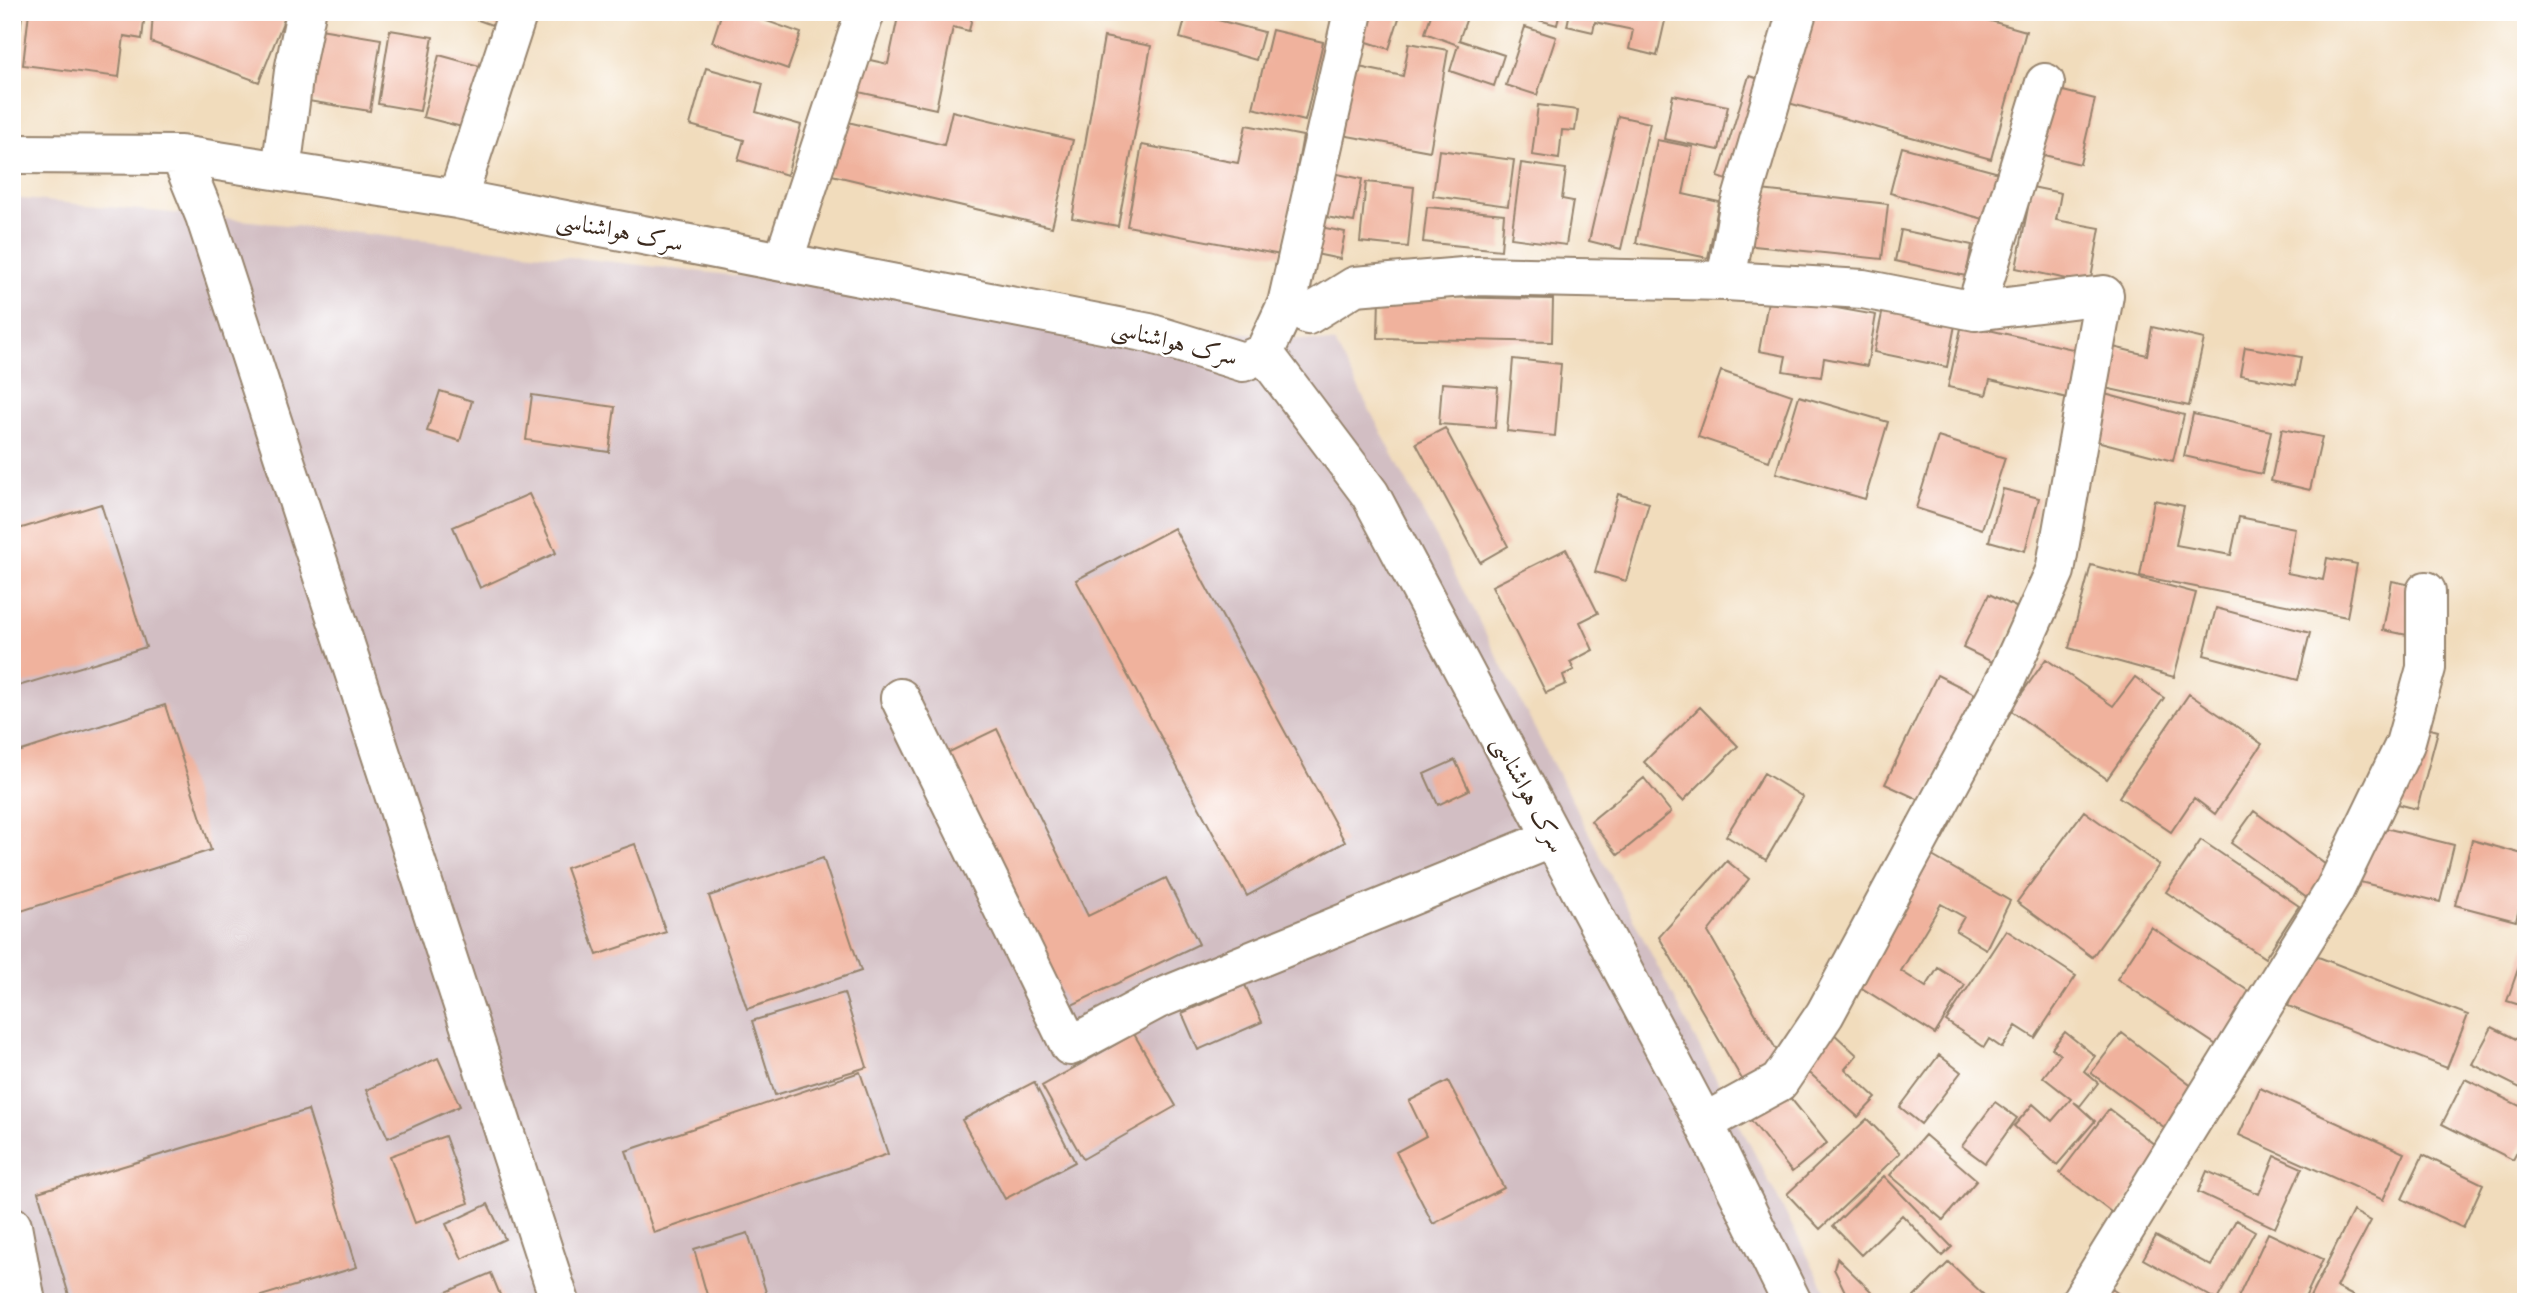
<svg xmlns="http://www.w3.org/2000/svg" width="2538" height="1314" font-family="Cardo,Amiri,serif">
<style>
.industrial{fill:#d2bec3}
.building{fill:#f0b29d}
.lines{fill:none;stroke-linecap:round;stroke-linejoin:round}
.minor-casing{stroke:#96836d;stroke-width:42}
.minor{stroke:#fff;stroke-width:38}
.labels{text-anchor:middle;stroke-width:5;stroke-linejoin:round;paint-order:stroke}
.street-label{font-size:24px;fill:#3b2a1e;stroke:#fff}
</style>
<rect width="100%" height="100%" fill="#fff"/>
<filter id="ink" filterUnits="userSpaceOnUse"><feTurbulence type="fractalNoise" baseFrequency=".0143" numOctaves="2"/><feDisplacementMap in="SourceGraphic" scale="14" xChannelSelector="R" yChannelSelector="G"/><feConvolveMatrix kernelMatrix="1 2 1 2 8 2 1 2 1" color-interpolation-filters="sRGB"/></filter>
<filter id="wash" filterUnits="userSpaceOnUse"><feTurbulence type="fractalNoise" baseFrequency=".00686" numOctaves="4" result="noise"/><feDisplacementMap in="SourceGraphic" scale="28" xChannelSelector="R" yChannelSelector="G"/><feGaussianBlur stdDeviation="1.57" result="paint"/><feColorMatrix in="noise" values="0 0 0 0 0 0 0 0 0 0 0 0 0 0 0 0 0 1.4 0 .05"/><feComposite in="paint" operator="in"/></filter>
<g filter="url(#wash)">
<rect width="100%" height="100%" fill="#f1dcbc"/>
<!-- industrial -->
<path class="industrial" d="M 12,198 L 205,216 L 1335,343 L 1830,1299 L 1823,1302 L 12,1302 Z"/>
<g id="blocks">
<!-- building -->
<path class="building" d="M 29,12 L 145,12 L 142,39 L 124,36 L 119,77 L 23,65 Z
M 153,12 L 287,12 L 259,82 L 151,42 Z
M 456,12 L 506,12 L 500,28 Z
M 722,12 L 741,12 L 801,33 L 788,69 L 712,42 Z
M 899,12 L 973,12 L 969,31 L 953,27 L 936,109 L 854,91 L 861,58 L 888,64 Z
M 1187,12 L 1264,32 L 1256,60 L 1180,38 Z
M 1364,12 L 1401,12 L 1389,49 L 1355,38 Z
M 1432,12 L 1469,12 L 1459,40 L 1504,55 L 1494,86 L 1450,71 L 1458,45 L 1425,33 Z
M 1509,12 L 1560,12 L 1557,25 Z
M 1570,12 L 1667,12 L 1657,56 L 1629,49 L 1633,30 L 1595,22 L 1593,32 L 1567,26 Z
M 1798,12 L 1959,12 L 2026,31 L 1991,159 L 1774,99 Z
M 12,14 L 22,15 L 15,72 L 12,72 Z
M 1525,27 L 1556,37 L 1537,95 L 1506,85 Z
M 314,28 L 381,39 L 370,111 L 302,100 Z
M 390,30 L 433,37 L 420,111 L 378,104 Z
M 1272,30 L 1323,42 L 1305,121 L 1253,108 Z
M 1104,37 L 1151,46 L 1118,226 L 1072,218 Z
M 1409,43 L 1448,50 L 1430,151 L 1331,133 L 1344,64 L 1403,76 Z
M 439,55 L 487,68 L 470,129 L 423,117 Z
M 706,68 L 763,84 L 756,112 L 801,125 L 787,175 L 738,160 L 744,140 L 690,125 Z
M 1749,76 L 1770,82 L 1739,184 L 1718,177 Z
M 2051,88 L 2095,99 L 2080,164 L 2036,153 Z
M 1673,95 L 1728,106 L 1719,150 L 1664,139 Z
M 1538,105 L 1578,110 L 1575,131 L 1562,130 L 1559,159 L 1532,155 Z
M 952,111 L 1073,140 L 1052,227 L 819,172 L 831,118 L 944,145 Z
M 1618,116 L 1650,123 L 1621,249 L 1589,241 Z
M 1246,125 L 1303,136 L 1281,255 L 1127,226 L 1142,145 L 1238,163 Z
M 1657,140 L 1693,147 L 1683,194 L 1719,202 L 1708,258 L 1636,243 Z
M 1902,147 L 1999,173 L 1987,220 L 1890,193 Z
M 1439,150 L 1514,160 L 1508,206 L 1433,196 Z
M 1521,163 L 1566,169 L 1562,199 L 1573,201 L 1566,245 L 1511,238 Z
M 1323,171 L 1362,179 L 1354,222 L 1315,215 Z
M 1366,182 L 1414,187 L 1408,247 L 1360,242 Z
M 2032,187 L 2061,193 L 2056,220 L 2100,228 L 2090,284 L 2016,268 Z
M 1751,189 L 1888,204 L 1882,259 L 1745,245 Z
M 1427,207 L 1504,214 L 1501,250 L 1423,242 Z
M 1311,225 L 1345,232 L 1340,259 L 1306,252 Z
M 1901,230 L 1972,245 L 1966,276 L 1895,261 Z
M 1379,296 L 1553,299 L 1552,342 L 1378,338 Z
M 1769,296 L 1876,315 L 1867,366 L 1824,358 L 1821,377 L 1783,371 L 1786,356 L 1759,351 Z
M 1883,309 L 1955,325 L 1947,367 L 1874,352 Z
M 1962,324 L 2086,352 L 2076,400 L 1990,380 L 1986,395 L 1948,387 Z
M 2152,327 L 2204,339 L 2189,406 L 2100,387 L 2109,346 L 2147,355 Z
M 2245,347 L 2301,357 L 2296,385 L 2240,375 Z
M 1513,359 L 1561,364 L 1555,436 L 1507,431 Z
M 1721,371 L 1792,395 L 1769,461 L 1698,437 Z
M 1442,383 L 1498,387 L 1495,428 L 1439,424 Z
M 440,391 L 472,401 L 460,441 L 427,431 Z
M 2097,392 L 2184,415 L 2173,461 L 2085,438 Z
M 532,395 L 615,407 L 609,452 L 526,440 Z
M 1799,396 L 1888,422 L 1865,499 L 1776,473 Z
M 2193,414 L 2271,431 L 2262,474 L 2184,456 Z
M 1445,428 L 1508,546 L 1480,562 L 1416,443 Z
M 2282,429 L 2322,437 L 2310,490 L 2271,481 Z
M 1938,437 L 2005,458 L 1982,529 L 1916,508 Z
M 2003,489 L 2039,498 L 2025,551 L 1989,541 Z
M 529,494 L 556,553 L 480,588 L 453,527 Z
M 1618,494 L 1649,503 L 1626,581 L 1595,572 Z
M 2154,500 L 2184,506 L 2176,545 L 2231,555 L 2239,517 L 2295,528 L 2287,573 L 2323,580 L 2327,558 L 2357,564 L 2347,617 L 2140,576 Z
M 101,504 L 146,647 L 12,688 L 12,531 Z
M 1174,528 L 1345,842 L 1247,896 L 1076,580 Z
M 1566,549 L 1598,613 L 1580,622 L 1593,650 L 1570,662 L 1574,670 L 1563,675 L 1566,684 L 1546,693 L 1492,586 Z
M 2091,565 L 2196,593 L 2174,677 L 2069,648 Z
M 2392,581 L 2421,587 L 2412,636 L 2383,630 Z
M 1989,594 L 2020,609 L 1994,663 L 1963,648 Z
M 2216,608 L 2310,633 L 2298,680 L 2204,655 Z
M 2046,659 L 2113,706 L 2135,677 L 2164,698 L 2107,779 L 2010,710 Z
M 1937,675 L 1975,694 L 1924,802 L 1885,784 Z
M 2189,694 L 2262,744 L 2215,814 L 2194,798 L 2171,832 L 2119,797 Z
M 165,705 L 211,850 L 12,914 L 12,754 Z
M 1700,707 L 1738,746 L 1683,801 L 1644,762 Z
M 2416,725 L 2438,731 L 2417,809 L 2394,803 Z
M 997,729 L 1088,916 L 1166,878 L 1199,944 L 1068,1007 L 945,754 Z
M 1455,760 L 1469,790 L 1438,805 L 1424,774 Z
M 1764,773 L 1803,797 L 1766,860 L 1726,836 Z
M 1644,778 L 1671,812 L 1618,855 L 1591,821 Z
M 2084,811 L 2159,865 L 2092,957 L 2017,902 Z
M 2254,811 L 2334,871 L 2311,901 L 2231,843 Z
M 2373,825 L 2454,845 L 2440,902 L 2360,882 Z
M 2201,840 L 2299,906 L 2265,958 L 2166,892 Z
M 2472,840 L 2526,855 L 2526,881 L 2516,921 L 2455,905 Z
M 635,844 L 666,932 L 597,955 L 566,868 Z
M 1920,849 L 2010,901 L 1986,949 L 1956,931 L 1964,917 L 1941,904 L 1901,971 L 1926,987 L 1938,968 L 1965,985 L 1935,1034 L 1857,985 Z
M 823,858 L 861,971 L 747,1009 L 709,896 Z
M 1727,861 L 1749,879 L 1708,932 L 1784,1063 L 1746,1086 L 1659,937 Z
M 2151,927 L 2256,996 L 2221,1048 L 2117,979 Z
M 2006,930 L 2076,976 L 2035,1038 L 2016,1026 L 2002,1048 L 1989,1039 L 1984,1047 L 1946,1021 Z
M 2526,946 L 2526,1007 L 2507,1001 Z
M 2308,953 L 2468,1015 L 2447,1068 L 2288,1006 Z
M 1245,985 L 1262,1022 L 1198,1050 L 1182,1013 Z
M 844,993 L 867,1067 L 775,1095 L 752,1021 Z
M 2492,1027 L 2526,1044 L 2526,1091 L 2472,1064 Z
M 2065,1032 L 2095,1056 L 2084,1071 L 2098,1083 L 2080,1106 L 2074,1102 L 2095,1121 L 2057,1165 L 2014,1126 L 2033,1104 L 2052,1121 L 2071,1099 L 2043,1077 L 2060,1055 L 2052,1048 Z
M 1833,1033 L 1857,1055 L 1845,1069 L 1876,1098 L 1858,1117 L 1802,1066 Z
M 2122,1033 L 2202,1094 L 2172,1133 L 2091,1073 Z
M 1134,1034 L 1176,1106 L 1083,1159 L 1042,1086 Z
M 1939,1055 L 1961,1072 L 1921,1124 L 1900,1107 Z
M 438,1058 L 460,1106 L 388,1138 L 366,1090 Z
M 860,1072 L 888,1154 L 654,1233 L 626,1151 Z
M 2465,1079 L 2526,1109 L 2526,1135 L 2513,1160 L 2442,1124 Z
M 1448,1081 L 1504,1188 L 1433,1224 L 1396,1152 L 1426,1136 L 1409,1101 Z
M 1034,1082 L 1075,1162 L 1005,1199 L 962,1120 Z
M 2260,1088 L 2404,1153 L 2383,1200 L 2239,1135 Z
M 1784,1090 L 1827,1143 L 1792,1172 L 1750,1119 Z
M 1995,1102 L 2017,1118 L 1985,1163 L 1962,1146 Z
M 2109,1109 L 2164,1152 L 2115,1215 L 2060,1173 Z
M 308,1110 L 357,1267 L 241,1302 L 71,1302 L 38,1192 Z
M 1867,1119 L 1900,1153 L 1820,1229 L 1787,1194 Z
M 1925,1135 L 1977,1180 L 1943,1220 L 1890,1175 Z
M 445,1136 L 469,1203 L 415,1223 L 390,1156 Z
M 2423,1155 L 2483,1184 L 2463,1228 L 2402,1199 Z
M 2275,1156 L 2302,1168 L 2275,1228 L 2198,1192 L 2207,1171 L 2259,1194 Z
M 1884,1176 L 1952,1247 L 1942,1256 L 1902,1215 L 1861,1255 L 1833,1226 Z
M 488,1204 L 505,1239 L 462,1259 L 446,1224 Z
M 2353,1211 L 2371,1221 L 2336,1287 L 2365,1302 L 2313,1302 L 2309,1299 Z
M 2236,1220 L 2255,1231 L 2217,1300 L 2143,1259 L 2156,1236 L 2211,1266 Z
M 748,1233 L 769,1302 L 709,1302 L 694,1249 Z
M 2268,1233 L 2323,1259 L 2303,1302 L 2236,1302 Z
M 1837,1258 L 1882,1302 L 1850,1302 L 1834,1269 Z
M 1949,1262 L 1986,1297 L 1981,1302 L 1909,1302 Z
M 491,1273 L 503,1302 L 447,1302 L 444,1293 Z
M 2112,1289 L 2130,1302 L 2104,1302 Z"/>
</g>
</g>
<g filter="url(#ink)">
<use href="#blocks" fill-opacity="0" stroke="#96836d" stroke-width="2"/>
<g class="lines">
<!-- minor casing -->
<g class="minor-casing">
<path id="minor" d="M 12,154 L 180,155 L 457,199 L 1149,333 L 1243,362 L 1264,353 L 1370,494 L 1704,1123 L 1792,1302
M 180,155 L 205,216 L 560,1302
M 281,171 L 294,71 L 306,12
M 457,199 L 518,12
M 783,262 L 865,12
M 1726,281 L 1738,212 L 1797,12
M 1287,304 L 1353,12
M 1975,311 L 2045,83
M 1264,353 L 1287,304 L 1308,315 L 1355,286 L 1475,276 L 1726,281 L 1863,289 L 1975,311 L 2104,295 L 2055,571 L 2007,677 L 1825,1014 L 1779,1082 L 1704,1123
M 900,698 L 1070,1046 L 1156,1000 L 1553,838
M 12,1226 L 26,1302
M 2080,1302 L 2334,891 L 2405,744 L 2426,668 L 2426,591"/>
</g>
<!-- minor -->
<use href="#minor" class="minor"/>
</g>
</g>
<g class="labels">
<!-- street labels -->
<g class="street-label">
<text transform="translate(620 231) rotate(11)" y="8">سرک هواشناسی</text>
<text transform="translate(1175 342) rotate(14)" y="8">سرک هواشناسی</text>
<text transform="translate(1529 794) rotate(62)" y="8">سرک هواشناسی</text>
</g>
</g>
<!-- margin -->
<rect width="2538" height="1314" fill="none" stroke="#fff" stroke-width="42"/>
</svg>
